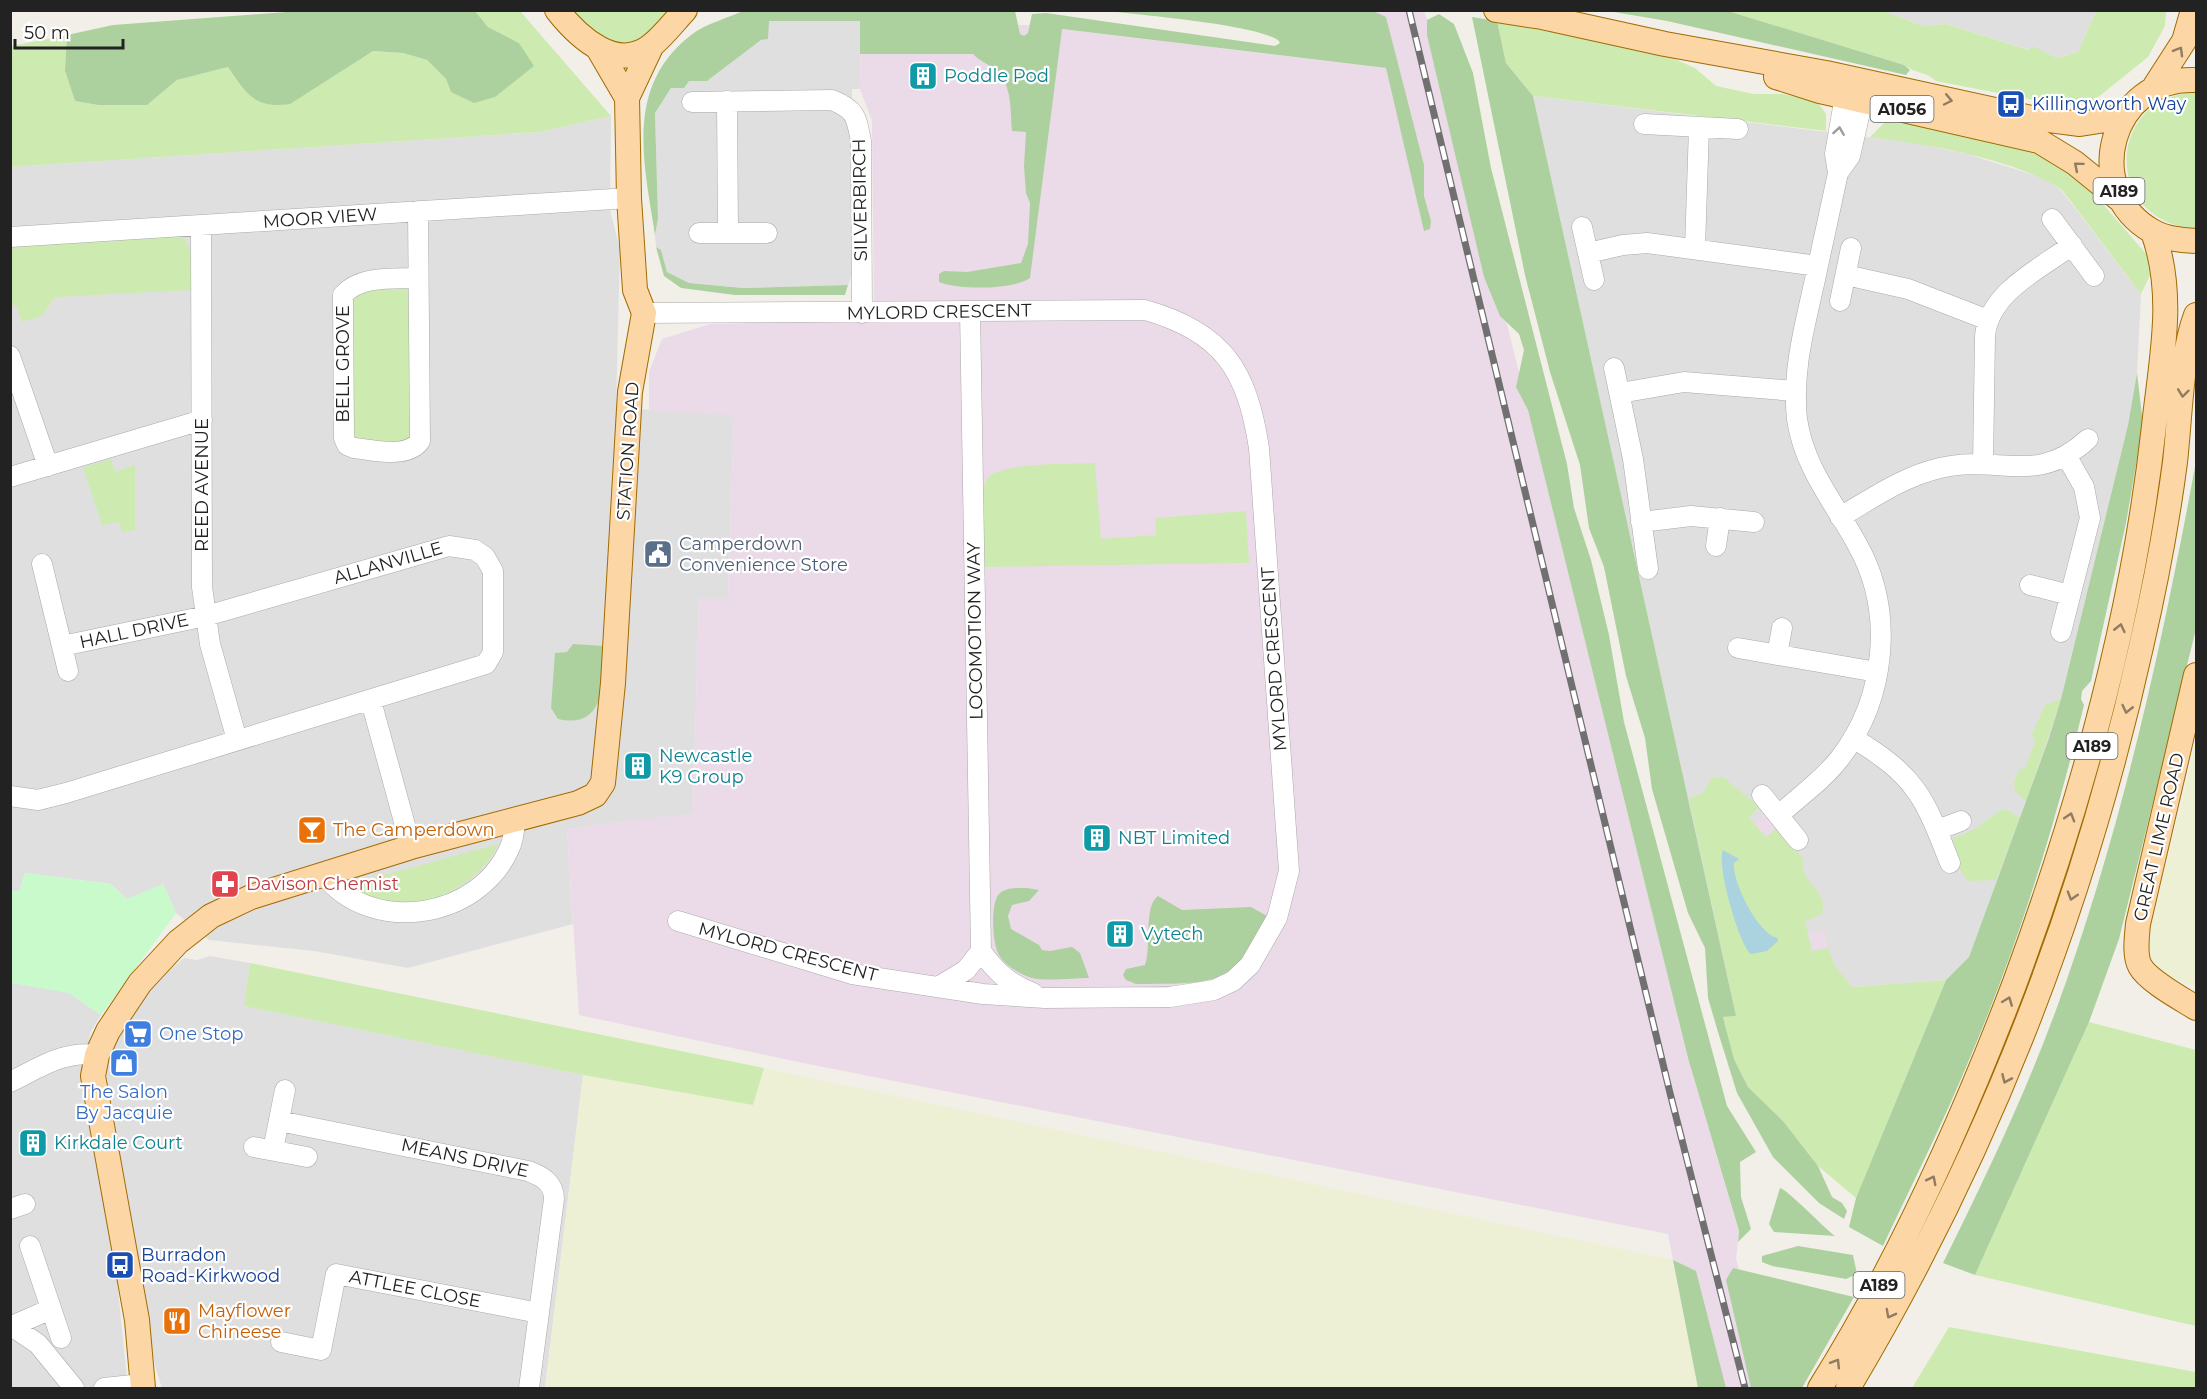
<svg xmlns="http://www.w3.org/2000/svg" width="2207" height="1399" font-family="Montserrat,sans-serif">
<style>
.residential{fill:#e0dfdf}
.industrial{fill:#ebdbe8}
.farmland{fill:#eef0d5}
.grass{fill:#cdebb0}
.forest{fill:#add19e}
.park{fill:#c8facc}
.water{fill:#aad3df}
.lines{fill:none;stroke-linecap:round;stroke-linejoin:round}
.minor-casing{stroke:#a9a9a9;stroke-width:21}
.major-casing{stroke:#a06b00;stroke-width:26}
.minor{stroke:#fff;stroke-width:20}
.major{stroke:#fcd6a4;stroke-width:24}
.rail-casing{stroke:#707070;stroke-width:7}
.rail{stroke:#fff;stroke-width:4.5;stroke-dasharray:14;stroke-linecap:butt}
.oneway{stroke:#8f7c63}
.oneway2{stroke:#9c9c9c}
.labels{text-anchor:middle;stroke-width:4.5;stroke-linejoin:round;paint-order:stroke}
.shield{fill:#fff;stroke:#646464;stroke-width:1.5}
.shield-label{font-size:16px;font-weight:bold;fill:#222}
.culture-label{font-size:18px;fill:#0d838f;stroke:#fff;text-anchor:start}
.transit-label{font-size:18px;fill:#164399;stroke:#fff;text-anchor:start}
.street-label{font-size:18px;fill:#222;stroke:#fff}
.service-label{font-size:18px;fill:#4e5e75;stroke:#fff;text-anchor:start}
.food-label{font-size:18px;fill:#c56008;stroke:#fff;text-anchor:start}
.health-label{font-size:18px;fill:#be3a42;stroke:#fff;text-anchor:start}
.shop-label{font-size:18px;fill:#366cbe;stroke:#fff;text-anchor:start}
</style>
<rect width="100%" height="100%" fill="#f2efe9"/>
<!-- residential -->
<path class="residential" d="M 1884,11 L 2096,11 L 2078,52 L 2057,58 L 2032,47 L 2030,50 L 1946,24 L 1923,26 Z
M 768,21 L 861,21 L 860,89 L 852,89 L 852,274 L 848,285 L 743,288 L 689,283 L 667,272 L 661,250 L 656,247 L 655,235 L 658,219 L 655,113 L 671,88 L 689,81 L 707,81 L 761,40 Z
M 1533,96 L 1909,142 L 1967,154 L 2044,178 L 2061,190 L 2141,294 L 2137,373 L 2128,425 L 2061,699 L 2048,741 L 1969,957 L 1946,980 L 1852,987 L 1736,1016 Z
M 611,116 L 610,210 L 620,250 L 616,408 L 734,414 L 728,599 L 699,599 L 693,814 L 567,829 L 573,924 L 408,968 L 314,951 L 209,940 L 176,913 L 163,884 L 127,899 L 111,884 L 25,873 L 19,892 L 11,890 L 11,167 L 540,132 Z
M 210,956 L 250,963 L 245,1006 L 583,1075 L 545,1388 L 162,1388 L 155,1366 L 107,1100 L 107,1062 L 136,1002 L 160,971 L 166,973 L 184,958 L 197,960 Z
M 16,982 L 69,993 L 101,1015 L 91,1031 L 83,1068 L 112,1231 L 128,1388 L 11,1388 L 10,983 Z"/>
<!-- industrial -->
<path class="industrial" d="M 1372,11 L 1424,11 L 1431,29 L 1506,320 L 1688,1058 L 1739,1232 L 1736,1259 L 1776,1388 L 1698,1388 L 1668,1234 L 803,1063 L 579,1015 L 567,829 L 693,813 L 699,598 L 728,599 L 734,415 L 649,411 L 649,372 L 662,339 L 710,324 L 874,320 L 872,121 L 860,89 L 861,21 L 1028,25 L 1385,68 Z
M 1766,813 L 1779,826 L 1767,837 L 1754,824 Z
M 1824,930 L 1828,948 L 1812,952 L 1808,934 Z"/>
<!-- farmland -->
<path class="farmland" d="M 2196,742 L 2196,987 L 2165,975 L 2150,956 L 2147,944 Z
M 764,1068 L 1673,1260 L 1698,1388 L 545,1388 L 583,1075 L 753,1105 Z"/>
<!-- grass -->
<path class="grass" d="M 475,11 L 520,11 L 611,116 L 540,132 L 11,167 L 11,46 L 67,35 L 65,71 L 75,101 L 98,105 L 147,105 L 177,80 L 228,67 L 240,84 L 342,69 L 373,51 L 403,53 L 427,60 L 446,79 L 451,92 L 519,43 L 488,27 Z
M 568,11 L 671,11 L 638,42 L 610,45 Z
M 1728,11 L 1884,11 L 1923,26 L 1946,24 L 2029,50 L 2032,46 L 2057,58 L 2078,52 L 2096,11 L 2166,11 L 2165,26 L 2148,57 L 2092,102 L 2059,105 L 1936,81 C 1927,72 1914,73 1904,65 Z
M 1497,21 L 1668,56 L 1695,68 L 1716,86 L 1754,94 L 1783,94 L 1817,101 L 1826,114 L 1826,131 L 1533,96 L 1506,63 Z
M 2196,92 L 2196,229 C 2103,222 2104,97 2196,92 Z
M 1908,116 L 2023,141 L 2076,173 L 2147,255 L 2150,275 L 2141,294 L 2062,190 C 2016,159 1925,144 1870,137 L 1885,122 L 1905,124 Z
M 175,234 L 185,239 L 190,250 L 192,290 L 55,297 L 42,316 L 22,322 L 16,305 L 11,306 L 10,245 Z
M 364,288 L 408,288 L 414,296 L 412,434 L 405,444 L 360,441 L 351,431 L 351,300 Z
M 111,459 L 115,472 L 135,465 L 135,530 L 122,532 L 119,522 L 102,525 L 83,467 Z
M 1095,463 L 1101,539 L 1156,535 L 1155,518 L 1246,511 L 1249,563 L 982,567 C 983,545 977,497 987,479 C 997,462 1074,464 1095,463 Z
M 2061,699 L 2026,801 L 2015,791 L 2014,782 L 2019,770 L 2025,768 L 2035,742 L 2032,734 L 2045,705 Z
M 1723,777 L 1759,807 L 1749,818 L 1766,837 L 1779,826 L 1803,859 C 1798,883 1832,892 1821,915 L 1805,921 L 1812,951 L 1828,948 L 1835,966 L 1852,987 L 1946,980 L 1856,1198 L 1818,1166 L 1783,1121 L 1748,1087 L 1734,1059 L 1723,1017 L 1736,1016 L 1689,798 L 1702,794 L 1712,778 Z
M 2001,810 L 2007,810 L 2020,818 L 1996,880 L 1969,881 C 1960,874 1950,850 1953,838 L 1973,830 Z
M 499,844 C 478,885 428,912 382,902 C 369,898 355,891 343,886 Z
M 250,963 L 764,1068 L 753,1105 L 583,1075 L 244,1006 Z
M 2089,1022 L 2196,1050 L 2196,1326 L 1975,1275 Z
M 1949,1327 L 2196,1372 L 2196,1388 L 1912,1388 Z"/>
<!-- forest -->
<path class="forest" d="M 745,10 L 1015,11 L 1020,34 L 1024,36 L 1028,33 L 1032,14 L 1046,13 L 1275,46 L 1280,43 C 1274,26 1132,14 1107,11 L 1373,11 L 1386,17 L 1424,165 L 1424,196 L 1431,221 L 1430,229 L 1424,231 L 1386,68 L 1062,29 L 1030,278 C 1012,290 959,290 939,282 L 939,274 L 944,271 L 967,272 L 1021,263 L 1028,244 L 1030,203 L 1026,193 L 1024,166 L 1026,132 L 1012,131 C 1010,109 1013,83 993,68 C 986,63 980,61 973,54 L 860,54 L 860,21 L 769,21 L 768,39 L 761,40 L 707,81 L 689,81 L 684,88 L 671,88 L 655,113 L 658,219 L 655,235 C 644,163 624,87 691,35 C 705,24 728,18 745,10 Z
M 300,11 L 475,11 L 488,27 L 519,43 L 534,66 L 495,97 L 474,103 L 451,92 L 446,79 L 427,60 L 403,53 L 373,51 L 290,104 C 254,109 246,93 228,67 L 177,80 L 147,105 L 98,105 L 75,101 L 65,71 L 67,35 L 113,25 Z
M 1608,11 L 1728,11 L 1904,65 L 1910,70 L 1906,75 L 1667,21 Z
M 1439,14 L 1454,24 L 1473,73 L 1491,168 L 1567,464 L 1574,508 L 1591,560 L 1609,635 L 1624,722 L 1727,1106 L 1756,1152 L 1740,1162 L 1741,1197 L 1751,1229 L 1738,1242 L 1739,1231 L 1688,1058 L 1528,410 L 1516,387 L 1524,350 L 1519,334 L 1500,316 L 1484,277 L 1427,35 L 1427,20 Z
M 1472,17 L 1497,21 L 1506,63 L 1533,96 L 1736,1016 L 1723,1017 L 1734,1059 L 1748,1087 L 1783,1121 L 1818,1166 L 1832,1197 L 1842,1203 L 1847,1211 L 1844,1219 L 1819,1203 L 1773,1157 L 1737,1093 L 1718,1032 L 1708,998 L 1705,948 L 1688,913 L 1652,789 L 1645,738 L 1626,676 L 1604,567 L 1589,528 L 1580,465 L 1550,372 L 1525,275 Z
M 656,247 L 661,250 L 667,272 L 689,283 L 743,288 L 848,285 L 845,295 L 735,295 L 681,288 L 664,276 Z
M 2137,373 L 2143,424 L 2126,523 L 2091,681 L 2082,691 L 2081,699 L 2084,705 C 2055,826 2018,946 1969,1060 C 1943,1123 1912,1184 1883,1246 L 1849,1227 L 1856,1198 L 1946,980 L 1969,957 L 2048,741 L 2061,699 L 2128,425 Z
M 2196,461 L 2196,629 L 2119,939 L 2089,1022 L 1975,1275 L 1943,1263 C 1984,1180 2024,1097 2056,1010 C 2121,832 2162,647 2196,461 Z
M 573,644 L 605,646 C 602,679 608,730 558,719 L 551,708 L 555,653 L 567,652 Z
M 1027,888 L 1039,890 L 1029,901 L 1012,905 L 1008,916 L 1011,929 L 1039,945 L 1042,950 L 1050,951 L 1072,947 L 1080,953 L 1089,978 C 1074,978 1041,982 1029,977 C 1018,973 1005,965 999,955 C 992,944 990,901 1000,893 C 1007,887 1019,888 1027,888 Z
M 1158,896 L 1182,910 L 1251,907 L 1267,916 C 1235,990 1208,983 1136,984 L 1126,980 L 1123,975 L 1126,969 L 1145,965 C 1152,946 1143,907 1158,896 Z
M 1780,1188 C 1788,1190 1824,1228 1835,1236 L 1774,1232 L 1769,1224 Z
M 1798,1246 L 1853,1255 L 1857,1274 L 1846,1279 L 1772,1266 L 1762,1262 L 1762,1256 Z
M 1673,1260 L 1696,1271 L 1726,1388 L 1698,1388 Z
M 1733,1268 L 1854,1297 L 1802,1388 L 1751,1388 L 1726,1280 Z"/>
<!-- park -->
<path class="park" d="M 25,873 L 111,884 L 127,899 L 163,884 L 176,913 L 101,1015 L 69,993 L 11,983 L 11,890 L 19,892 Z"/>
<!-- water -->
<path class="water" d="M 1723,850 L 1739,859 L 1734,863 C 1732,882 1758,934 1778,938 L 1778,941 L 1767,951 L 1751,954 C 1739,945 1716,864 1723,850 Z"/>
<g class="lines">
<!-- minor casing -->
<g class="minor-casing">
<path id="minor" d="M 1847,84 L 1835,154 L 1838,173 L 1850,156 L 1866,86
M 727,101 L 728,233
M 692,102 L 832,100 C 856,110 856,116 861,141 L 862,313
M 1644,124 L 1738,129
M 2052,219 L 2094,276
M 201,225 L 202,587 L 210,644 L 237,740
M 1582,227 L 1594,280
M 699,233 L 767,233
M 10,237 L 629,198
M 1695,248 L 1699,127
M 1588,253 L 1623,245 L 1647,243 L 1818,266
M 1846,275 L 1908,289 L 1988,320
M 418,278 C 393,279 360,275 343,295 L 344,438 L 347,445 L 354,448 C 374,450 407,459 420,441 L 418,211
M 1840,301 L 1851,248
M 970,311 L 981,951 C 996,972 1009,984 1033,993
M 644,313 L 1145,310 C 1223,332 1247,370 1259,448 L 1289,871 L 1277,918 L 1250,965 L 1233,981 L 1214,990 L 1170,997 L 1045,998 L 983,994 L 852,974 L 678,921
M 10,356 L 48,466
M 1614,368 L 1633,459 L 1648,569
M 1620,393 L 1684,382 L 1795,391
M 1983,464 L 1985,336 C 1989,292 2040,269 2072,245
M 10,477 L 202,420
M 1840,517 C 1873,498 1902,477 1940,468 C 1999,454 2036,487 2088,439
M 1641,522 L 1691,516 L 1754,522
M 1716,546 L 1720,518
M 42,564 L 68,671
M 2030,585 L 2070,595
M 2061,632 L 2090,518 L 2084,487 L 2067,457
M 1738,648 L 1877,672
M 1777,655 L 1782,628
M 371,701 L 411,847
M 1853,738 C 1916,776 1924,796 1950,863
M 1762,795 L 1798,840
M 10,796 L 38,800 L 66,793 L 486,664 L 493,652 L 493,571 L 485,557 L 475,550 L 449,546 L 206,616 L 62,646
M 1780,814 C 1800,796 1823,780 1840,758 C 1886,698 1895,611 1857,544 C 1834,502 1804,468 1797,419 C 1792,372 1804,329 1814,284 C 1822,247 1830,210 1838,173
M 1937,830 L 1961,821
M 324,875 C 372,936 480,919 510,847 C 514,839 514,829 515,820
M 938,987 L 966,970 L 981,951
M 10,1082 C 39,1068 64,1050 97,1055
M 279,1121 L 528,1171 C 542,1176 554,1183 554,1199 L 529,1388
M 254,1147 L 307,1157
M 273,1150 L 285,1090
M 10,1209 L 25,1204
M 30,1246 L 61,1338
M 10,1325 L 38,1344 L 74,1388
M 12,1326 L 51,1309
M 281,1342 L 321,1350 L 336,1274 L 539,1313
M 104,1388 L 142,1384"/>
</g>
<!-- major casing -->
<g class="major-casing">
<path id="major" d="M 557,10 C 578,37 618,74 652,45 C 664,35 674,22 685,10
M 1496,10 L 1542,17 L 1665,44 L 1826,73 L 2032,118 L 2080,124 L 2112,119 L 2126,113
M 599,50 L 627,98
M 1776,77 L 1820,91 L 2039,141 L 2075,163 L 2124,203
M 2196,80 C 2110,76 2080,190 2152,231 C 2166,239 2181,240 2196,241
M 2155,86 L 2184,41 L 2193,10
M 2196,675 L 2138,924 C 2137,936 2134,955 2140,966 C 2148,981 2182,999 2196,1008
M 143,1388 L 137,1320 L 93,1076 L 97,1055 L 108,1031 L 140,983 L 178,942 L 211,916 L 251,897 L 411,847 L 578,803 L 595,795 L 603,783 L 613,683 L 630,392 L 644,313 L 635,290 L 629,198 L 627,98 L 651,47
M 1820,1388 C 1899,1262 1961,1124 2014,985 C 2081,804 2133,617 2154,426 C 2161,359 2176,296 2153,232
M 1848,1388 C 1985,1159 2083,908 2141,647 C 2155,586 2167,524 2175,462 C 2180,418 2181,355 2196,315"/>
</g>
<!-- minor -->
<use href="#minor" class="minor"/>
<!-- major -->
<use href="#major" class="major"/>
<!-- rail casing -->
<g class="rail-casing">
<path id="rail" d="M 1409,10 L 1670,1093 L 1745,1388"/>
</g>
<!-- rail -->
<use href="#rail" class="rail"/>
</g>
<!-- one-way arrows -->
<defs><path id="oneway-chevron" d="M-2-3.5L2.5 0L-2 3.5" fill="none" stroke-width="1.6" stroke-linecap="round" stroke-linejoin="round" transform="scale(1.5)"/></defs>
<g class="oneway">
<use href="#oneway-chevron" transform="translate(2179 51) rotate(-60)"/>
<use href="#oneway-chevron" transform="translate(1948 100) rotate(12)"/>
<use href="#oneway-chevron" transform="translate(2078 166) rotate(-140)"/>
<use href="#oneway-chevron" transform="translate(2183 393) rotate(97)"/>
<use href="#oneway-chevron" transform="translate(2120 628) rotate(-77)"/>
<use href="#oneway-chevron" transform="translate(2127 709) rotate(103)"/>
<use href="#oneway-chevron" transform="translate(2070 817) rotate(-73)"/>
<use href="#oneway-chevron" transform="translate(2072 896) rotate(107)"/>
<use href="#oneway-chevron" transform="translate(2008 1001) rotate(-69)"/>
<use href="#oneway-chevron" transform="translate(2006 1079) rotate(114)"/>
<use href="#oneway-chevron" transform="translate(1932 1180) rotate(-63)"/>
<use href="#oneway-chevron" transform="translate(1890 1314) rotate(118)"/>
<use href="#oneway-chevron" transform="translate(1836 1363) rotate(-58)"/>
</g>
<use class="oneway2" href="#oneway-chevron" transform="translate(1839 131) rotate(-81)"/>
<!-- icons -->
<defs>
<g id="building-square" transform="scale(1.5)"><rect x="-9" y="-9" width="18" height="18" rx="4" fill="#0f9aa8" stroke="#fff"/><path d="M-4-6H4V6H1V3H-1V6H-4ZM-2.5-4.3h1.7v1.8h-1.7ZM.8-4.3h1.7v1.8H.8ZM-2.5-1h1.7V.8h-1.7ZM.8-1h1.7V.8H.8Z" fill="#fff"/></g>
<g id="bus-square" transform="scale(1.5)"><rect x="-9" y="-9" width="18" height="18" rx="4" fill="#1a4fb4" stroke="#fff"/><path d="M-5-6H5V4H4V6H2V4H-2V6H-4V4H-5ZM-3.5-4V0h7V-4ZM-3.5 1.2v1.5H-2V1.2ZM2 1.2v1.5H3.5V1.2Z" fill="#fff"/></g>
<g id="civic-square" transform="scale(1.5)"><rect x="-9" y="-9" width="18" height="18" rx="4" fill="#5c6f8a" stroke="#fff"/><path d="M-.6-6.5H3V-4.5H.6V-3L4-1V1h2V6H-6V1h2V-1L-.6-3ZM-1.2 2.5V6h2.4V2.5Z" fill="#fff"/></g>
<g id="bar-square" transform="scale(1.5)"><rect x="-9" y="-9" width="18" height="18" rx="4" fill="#e8710a" stroke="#fff"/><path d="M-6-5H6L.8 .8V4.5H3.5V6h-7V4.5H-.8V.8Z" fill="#fff"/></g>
<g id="pharmacy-square" transform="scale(1.5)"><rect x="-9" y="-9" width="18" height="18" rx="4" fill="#e0444e" stroke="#fff"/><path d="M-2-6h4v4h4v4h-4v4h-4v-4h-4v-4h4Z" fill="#fff"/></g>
<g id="supermarket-square" transform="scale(1.5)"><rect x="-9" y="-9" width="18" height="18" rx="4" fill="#3f7fe0" stroke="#fff"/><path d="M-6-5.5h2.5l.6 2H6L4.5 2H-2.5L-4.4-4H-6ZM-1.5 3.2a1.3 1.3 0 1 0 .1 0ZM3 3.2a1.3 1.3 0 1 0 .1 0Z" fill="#fff"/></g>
<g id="shop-square" transform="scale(1.5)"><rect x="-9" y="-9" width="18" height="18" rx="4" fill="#3f7fe0" stroke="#fff"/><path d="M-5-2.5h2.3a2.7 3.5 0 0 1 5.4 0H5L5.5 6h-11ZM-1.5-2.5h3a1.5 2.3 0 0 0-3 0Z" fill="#fff"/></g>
<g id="restaurant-square" transform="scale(1.5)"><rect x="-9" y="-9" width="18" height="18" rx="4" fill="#e8710a" stroke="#fff"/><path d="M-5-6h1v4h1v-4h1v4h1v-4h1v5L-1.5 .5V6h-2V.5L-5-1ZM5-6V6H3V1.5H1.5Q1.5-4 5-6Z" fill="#fff"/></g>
</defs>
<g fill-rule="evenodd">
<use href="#building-square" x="923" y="76"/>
<use href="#bus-square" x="2011" y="104"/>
<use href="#civic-square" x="658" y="554"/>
<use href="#building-square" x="638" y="766"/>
<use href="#bar-square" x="312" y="830"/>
<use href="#building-square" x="1097" y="838"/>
<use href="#pharmacy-square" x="225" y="884"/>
<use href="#building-square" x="1120" y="934"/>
<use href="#supermarket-square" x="138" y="1034"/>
<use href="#shop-square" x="124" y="1063"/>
<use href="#building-square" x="33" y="1143"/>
<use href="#bus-square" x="120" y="1265"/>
<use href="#restaurant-square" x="177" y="1321"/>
</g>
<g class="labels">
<!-- shield labels -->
<g class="shield">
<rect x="1870.5" y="96" width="63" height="26" rx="4.5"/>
<rect x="2093.5" y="178" width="51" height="26" rx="4.5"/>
<rect x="2066.5" y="733" width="51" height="26" rx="4.5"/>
<rect x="1853.5" y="1272" width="51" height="26" rx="4.5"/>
</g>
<g class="shield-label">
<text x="1902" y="115">A1056</text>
<text x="2119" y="197">A189</text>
<text x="2092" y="752">A189</text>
<text x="1879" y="1291">A189</text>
</g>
<!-- culture labels -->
<g class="culture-label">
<text x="944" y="82">Poddle Pod</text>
<text x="659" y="762">Newcastle<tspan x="659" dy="21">K9 Group</tspan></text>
<text x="1118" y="844">NBT Limited</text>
<text x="1141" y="940">Vytech</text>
<text x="54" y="1149">Kirkdale Court</text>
</g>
<!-- transit labels -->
<g class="transit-label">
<text x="2032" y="110">Killingworth Way</text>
<text x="141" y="1261">Burradon<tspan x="141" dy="21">Road-Kirkwood</tspan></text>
</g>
<!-- street labels -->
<g class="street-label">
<text transform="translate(860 200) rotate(-91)" y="6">SILVERBIRCH</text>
<text transform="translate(320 218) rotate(-4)" y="6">MOOR VIEW</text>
<text transform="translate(939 312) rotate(-1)" y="6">MYLORD CRESCENT</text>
<text transform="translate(343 364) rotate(-90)" y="6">BELL GROVE</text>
<text transform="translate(628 451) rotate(-86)" y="6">STATION ROAD</text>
<text transform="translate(202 485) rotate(-90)" y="6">REED AVENUE</text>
<text transform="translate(388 563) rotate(-16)" y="6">ALLANVILLE</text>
<text transform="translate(134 631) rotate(-12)" y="6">HALL DRIVE</text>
<text transform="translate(975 631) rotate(-91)" y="6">LOCOMOTION WAY</text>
<text transform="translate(1274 659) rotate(-94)" y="6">MYLORD CRESCENT</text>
<text transform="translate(2159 837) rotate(-77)" y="6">GREAT LIME ROAD</text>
<text transform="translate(788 952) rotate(15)" y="6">MYLORD CRESCENT</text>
<text transform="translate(465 1158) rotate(12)" y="6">MEANS DRIVE</text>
<text transform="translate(415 1289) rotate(11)" y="6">ATTLEE CLOSE</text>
</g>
<!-- service labels -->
<g class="service-label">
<text x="679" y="550">Camperdown<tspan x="679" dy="21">Convenience Store</tspan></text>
</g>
<!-- food labels -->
<g class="food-label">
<text x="333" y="836">The Camperdown</text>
<text x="198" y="1317">Mayflower<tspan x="198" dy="21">Chineese</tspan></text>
</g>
<!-- health labels -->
<g class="health-label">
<text x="246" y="890">Davison Chemist</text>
</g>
<!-- shop labels -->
<g class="shop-label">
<text x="159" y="1040">One Stop</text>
<text x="124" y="1098" text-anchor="middle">The Salon<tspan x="124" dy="21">By Jacquie</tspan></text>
</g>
</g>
<!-- border -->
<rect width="2207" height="1399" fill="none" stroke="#222222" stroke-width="24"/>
<!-- scale -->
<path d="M15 39v9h108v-9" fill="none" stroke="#222222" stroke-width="3"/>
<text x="24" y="39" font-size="18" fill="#222222" stroke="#ffffff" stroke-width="4.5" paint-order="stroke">50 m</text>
</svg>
